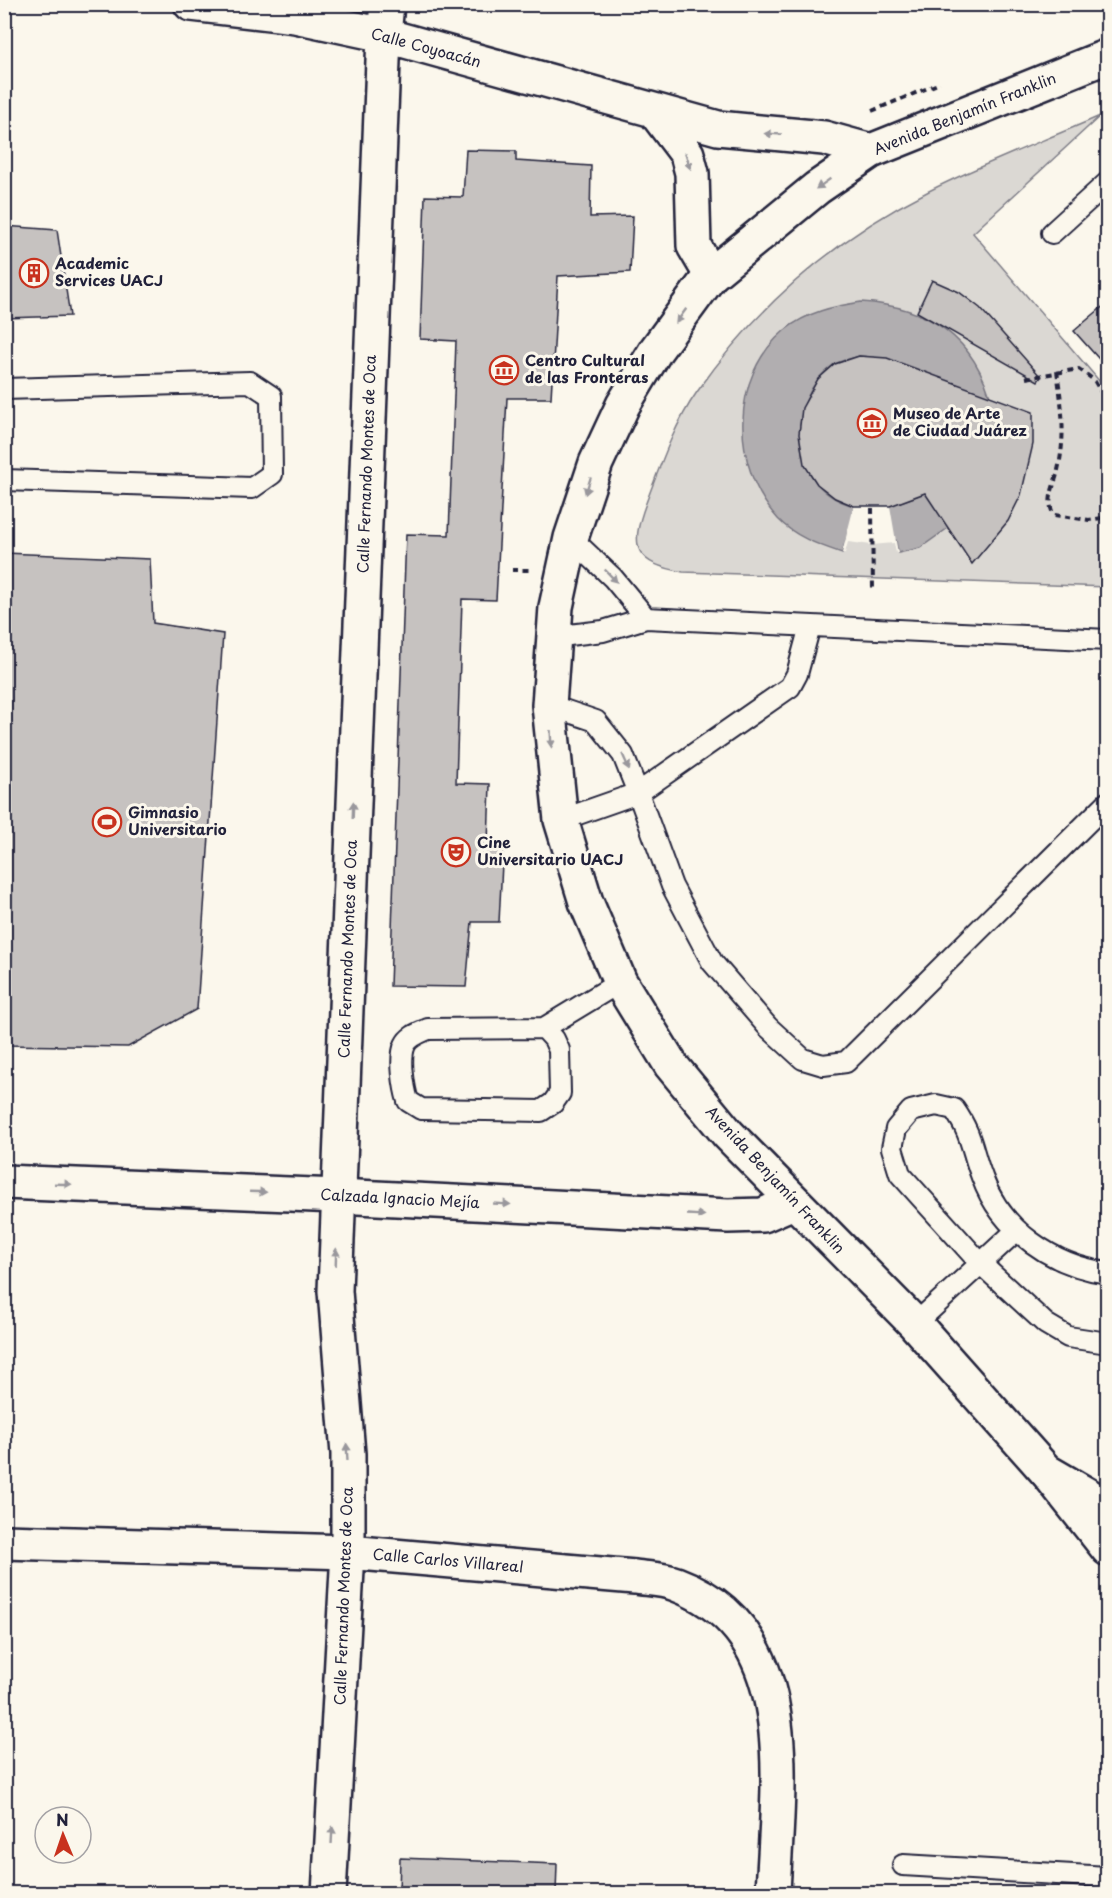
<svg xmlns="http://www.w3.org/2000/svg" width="1112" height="1898" font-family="'Playpen Sans',sans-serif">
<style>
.green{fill:#dbd8d3;stroke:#7e7d87;stroke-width:1.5}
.water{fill:#b1aeb0;stroke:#787681;stroke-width:1.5;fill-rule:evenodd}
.pier{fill:#fbf7ec}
.building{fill:#c6c2c0;stroke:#22223b;stroke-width:1.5}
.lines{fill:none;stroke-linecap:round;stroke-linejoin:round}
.lane-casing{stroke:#22223b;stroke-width:24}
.street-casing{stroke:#22223b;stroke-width:38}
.primary-casing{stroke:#22223b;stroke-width:38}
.path{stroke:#22223b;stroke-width:4;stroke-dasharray:6 4.5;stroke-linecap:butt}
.lane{stroke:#fbf7ec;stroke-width:20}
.street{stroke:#fbf7ec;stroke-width:33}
.primary{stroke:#fbf7ec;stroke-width:33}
.oneway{fill:#99979c}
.labels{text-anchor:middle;stroke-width:6;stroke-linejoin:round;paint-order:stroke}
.street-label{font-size:15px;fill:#22223b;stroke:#fbf7ec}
.poi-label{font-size:15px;font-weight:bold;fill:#22223b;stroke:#fbf7ec;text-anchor:start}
</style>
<rect width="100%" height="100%" fill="#fbf7ec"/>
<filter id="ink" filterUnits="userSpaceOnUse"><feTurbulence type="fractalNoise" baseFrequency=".0167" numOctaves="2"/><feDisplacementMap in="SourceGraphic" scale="12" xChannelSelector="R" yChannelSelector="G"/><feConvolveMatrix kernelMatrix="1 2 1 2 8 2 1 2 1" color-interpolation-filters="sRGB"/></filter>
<g filter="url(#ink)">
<!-- green -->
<path class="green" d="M 1100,116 L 973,233 L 1107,390 L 1107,587 L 683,572 C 635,563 629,549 646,503 C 660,466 674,425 697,392 C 757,306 836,238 929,191 C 984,163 1043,141 1100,116 Z"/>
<!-- water -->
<path class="water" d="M 861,302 C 928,306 976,338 992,405 L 948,528 L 920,548 L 898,553 L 896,540 L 846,539 L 842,553 C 819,545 795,537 778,519 C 731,467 729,377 785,330 C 807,312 834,306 861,302 ZM 859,356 C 887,358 904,362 926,380 L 917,496 C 897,503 877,511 855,506 C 789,492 783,401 833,365 C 840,360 851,359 859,356 Z"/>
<!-- pier -->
<path class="pier" d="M 854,506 L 890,506 L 898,553 L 896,553 L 894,543 L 872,545 L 848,542 L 845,553 L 842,553 Z"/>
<!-- building -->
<path class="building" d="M 466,150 L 516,151 L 516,161 L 591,166 L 590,217 L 633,216 L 630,272 L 558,276 L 551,398 L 507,398 L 496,600 L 462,599 L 456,783 L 490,784 L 488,843 L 503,844 L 499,922 L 472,922 L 466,987 L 390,986 L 406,534 L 449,535 L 456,341 L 420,339 L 425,196 L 463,197 Z
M 4,226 L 57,230 L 70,316 L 4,318 Z
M 932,280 L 959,292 L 980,308 L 1041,377 L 1038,381 L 917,312 Z
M 1107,303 L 1107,368 L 1074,331 Z
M 859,356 L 887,358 L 1033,412 L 1033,444 L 1021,495 L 1008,521 L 972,564 L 925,493 L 890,506 L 854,506 L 835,498 L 817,484 L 804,464 L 799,434 L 802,408 L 818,379 L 835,364 Z
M 4,553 L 150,559 L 153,623 L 223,634 L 197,1009 L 128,1047 L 4,1045 Z
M 400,1858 L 557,1864 L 556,1893 L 399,1893 Z"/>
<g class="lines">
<!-- lane casing -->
<g class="lane-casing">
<path id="lane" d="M 1052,233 L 1108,182
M 4,389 L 250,382 L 271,396 L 272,474 L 252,488 L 4,480
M 571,538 L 613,578 L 646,618
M 552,637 L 603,631 L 646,618 L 1108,640
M 549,705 L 596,721 L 623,755 L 638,793 L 790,687 L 797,674 L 810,626
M 561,820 L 638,793 L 672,886 L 712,962 L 768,1027 L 803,1059 L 823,1065 L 846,1062 L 1108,802
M 544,1028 L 554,1039 L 559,1050 L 560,1093 L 553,1103 L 541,1111 L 421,1109 L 408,1101 C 404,1088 399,1058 405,1045 C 409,1036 419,1033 428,1029 L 544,1028 L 620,982
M 1108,1273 C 1053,1266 1001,1230 982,1177 C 971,1149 973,1136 954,1109 L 936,1105 L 911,1111 L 896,1129 L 892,1148 L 900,1174 L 981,1264 L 1046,1324 L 1068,1337 L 1108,1343
M 915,1324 L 1017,1230
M 903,1865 L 1108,1877"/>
</g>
<!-- street casing -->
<g class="street-casing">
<path id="street" d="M 191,4 L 295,16 L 384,35 L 718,128 L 824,138 L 871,151
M 656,113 L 687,154 L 692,173 L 694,246 L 711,275
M 1047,1472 L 1108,1549
M 4,1542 L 348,1552 L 635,1577 C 648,1579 663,1579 676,1584 C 804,1632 777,1785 773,1894
M 329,1894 L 348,1552 L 348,1454 L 335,1291 L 384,35 L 387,4"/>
</g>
<!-- primary casing -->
<g class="primary-casing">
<path id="primary" d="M 1108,56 L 871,151 L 817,188 L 711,275 L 656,350 L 623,405 L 596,463 L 571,538 L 556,607 L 549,705 L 561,820 L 586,902 L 620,982 L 671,1065 L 728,1134 L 915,1324 L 1046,1471 L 1108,1507
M 4,1182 L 338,1196 L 728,1216 L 763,1215 L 793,1202"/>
</g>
<!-- path -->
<path class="path" d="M 872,111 L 940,83
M 1057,371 C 1062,405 1066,436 1058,470 C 1055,485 1045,501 1054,515 L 1089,520 L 1108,517
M 1026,378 L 1079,369 L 1094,380 L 1108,404
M 872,508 L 873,589
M 512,570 L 529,570"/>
<!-- lane -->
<use href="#lane" class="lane"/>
<!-- street -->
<use href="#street" class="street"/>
<!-- primary -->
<use href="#primary" class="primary"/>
</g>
<!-- one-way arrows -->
<defs><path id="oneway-solid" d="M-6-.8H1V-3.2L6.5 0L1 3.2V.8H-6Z" transform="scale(1.5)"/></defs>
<g class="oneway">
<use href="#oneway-solid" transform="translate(773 134) rotate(-177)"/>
<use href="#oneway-solid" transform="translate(688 161) rotate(72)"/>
<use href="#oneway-solid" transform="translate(823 184) rotate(145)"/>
<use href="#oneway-solid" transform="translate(681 316) rotate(126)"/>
<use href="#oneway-solid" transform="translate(588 486) rotate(108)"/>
<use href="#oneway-solid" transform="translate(611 576) rotate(46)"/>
<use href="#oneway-solid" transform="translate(551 739) rotate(87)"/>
<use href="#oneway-solid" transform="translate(626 762) rotate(66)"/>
<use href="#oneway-solid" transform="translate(353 810) rotate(-88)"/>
<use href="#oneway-solid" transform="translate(63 1184) rotate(2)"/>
<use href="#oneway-solid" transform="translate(258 1192) rotate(2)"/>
<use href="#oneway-solid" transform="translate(502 1204) rotate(3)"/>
<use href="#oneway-solid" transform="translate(696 1215) rotate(3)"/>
<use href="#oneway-solid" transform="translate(336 1257) rotate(-88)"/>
<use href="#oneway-solid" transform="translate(347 1452) rotate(-93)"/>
<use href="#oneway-solid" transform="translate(332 1835) rotate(-87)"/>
</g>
</g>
<!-- icons -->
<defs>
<g id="building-ring" transform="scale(1.5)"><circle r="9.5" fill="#fbf7ec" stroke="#c8321e" stroke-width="1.5"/><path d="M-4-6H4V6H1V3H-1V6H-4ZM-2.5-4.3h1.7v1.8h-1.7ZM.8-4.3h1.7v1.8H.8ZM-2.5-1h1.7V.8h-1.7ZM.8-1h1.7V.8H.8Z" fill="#c8321e"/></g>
<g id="museum-ring" transform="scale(1.5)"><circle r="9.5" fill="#fbf7ec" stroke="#c8321e" stroke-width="1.5"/><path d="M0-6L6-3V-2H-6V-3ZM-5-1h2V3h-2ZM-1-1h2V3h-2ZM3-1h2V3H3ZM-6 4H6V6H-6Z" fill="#c8321e"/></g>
<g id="stadium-ring" transform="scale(1.5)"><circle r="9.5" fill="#fbf7ec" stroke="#c8321e" stroke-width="1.5"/><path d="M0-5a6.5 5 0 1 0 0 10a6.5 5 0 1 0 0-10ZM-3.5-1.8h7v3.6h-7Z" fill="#c8321e"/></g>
<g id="theatre-ring" transform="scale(1.5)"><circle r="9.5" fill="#fbf7ec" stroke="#c8321e" stroke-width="1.5"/><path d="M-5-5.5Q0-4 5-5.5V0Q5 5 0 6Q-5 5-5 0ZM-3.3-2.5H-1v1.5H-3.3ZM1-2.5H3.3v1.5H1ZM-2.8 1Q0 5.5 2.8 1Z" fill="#c8321e"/></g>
</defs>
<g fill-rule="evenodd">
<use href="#building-ring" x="34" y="273"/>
<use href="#museum-ring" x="504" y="370"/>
<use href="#museum-ring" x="872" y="423"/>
<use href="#stadium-ring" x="107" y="822"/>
<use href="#theatre-ring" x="456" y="852"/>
</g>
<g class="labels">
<!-- street labels -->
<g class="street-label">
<text transform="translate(426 48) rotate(15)" y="5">Calle Coyoacán</text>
<text transform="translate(965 114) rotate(-22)" y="5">Avenida Benjamín Franklin</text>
<text transform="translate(367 464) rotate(-88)" y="5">Calle Fernando Montes de Oca</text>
<text transform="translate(348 949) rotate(-88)" y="5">Calle Fernando Montes de Oca</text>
<text transform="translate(775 1180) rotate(47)" y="5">Avenida Benjamín Franklin</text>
<text transform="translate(400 1199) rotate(3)" y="5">Calzada Ignacio Mejía</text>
<text transform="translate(448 1561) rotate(5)" y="5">Calle Carlos Villareal</text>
<text transform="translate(344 1596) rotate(-88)" y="5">Calle Fernando Montes de Oca</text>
</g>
<!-- poi labels -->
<g class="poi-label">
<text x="55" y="269">Academic<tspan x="55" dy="17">Services UACJ</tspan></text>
<text x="525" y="366">Centro Cultural<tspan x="525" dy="17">de las Fronteras</tspan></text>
<text x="893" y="419">Museo de Arte<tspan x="893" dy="17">de Ciudad Juárez</tspan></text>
<text x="128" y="818">Gimnasio<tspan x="128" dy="17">Universitario</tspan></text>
<text x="477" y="848">Cine<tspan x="477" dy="17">Universitario UACJ</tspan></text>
</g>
</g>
<!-- margin -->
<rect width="1112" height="1898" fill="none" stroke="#fbf7ec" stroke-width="24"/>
<rect x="12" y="12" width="1088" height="1874" fill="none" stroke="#22223b" stroke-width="2" filter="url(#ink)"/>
<!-- north arrow -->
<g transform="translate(63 1835) rotate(358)"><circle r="28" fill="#fbf7ec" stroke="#a4a2a5" stroke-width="1.5"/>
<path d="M0-4.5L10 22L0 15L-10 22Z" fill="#c8321e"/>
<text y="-9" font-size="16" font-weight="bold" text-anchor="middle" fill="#22223b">N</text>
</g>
</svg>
